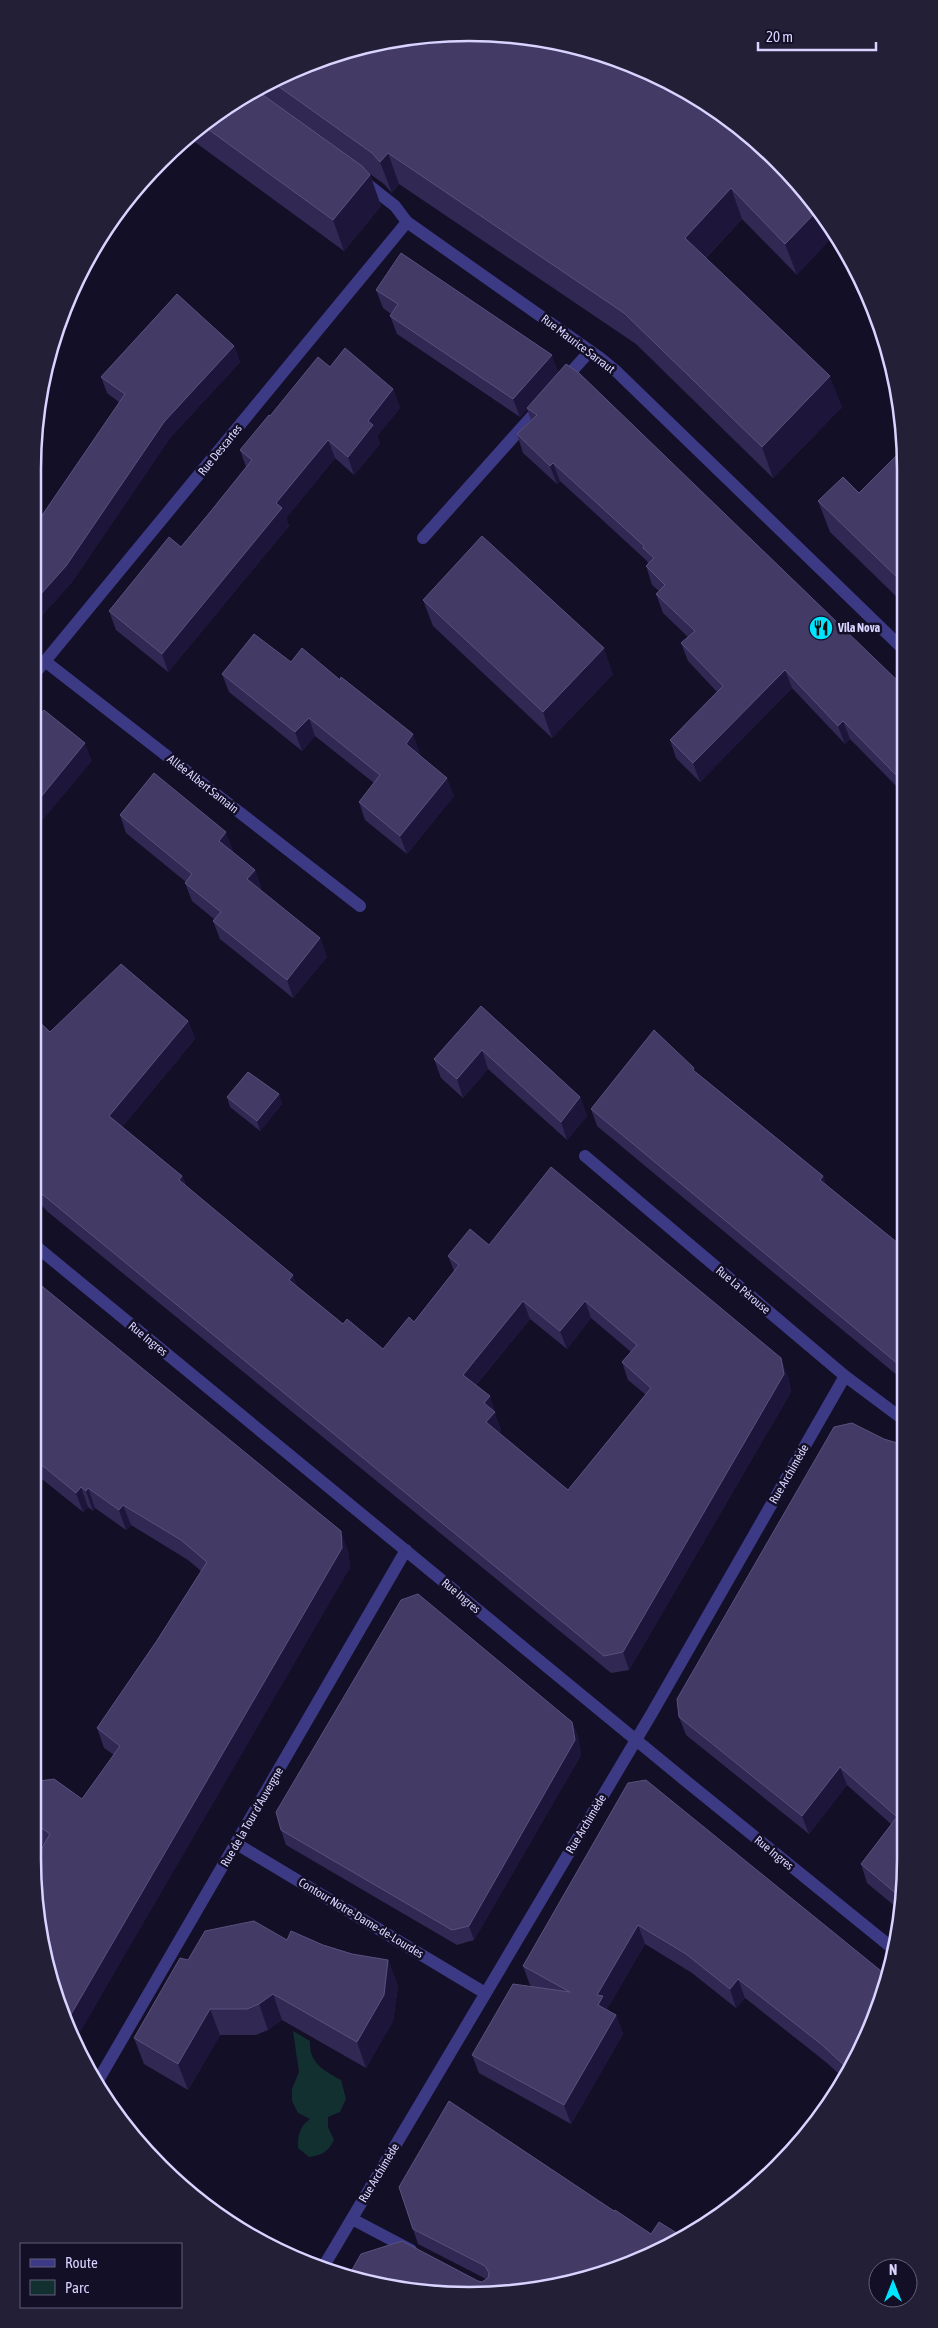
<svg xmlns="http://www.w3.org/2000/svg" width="938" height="2328" font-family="'Asap Condensed',sans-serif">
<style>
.green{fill:#12302f}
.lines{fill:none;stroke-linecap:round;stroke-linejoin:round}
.service{stroke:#3d3a85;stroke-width:12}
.minor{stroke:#3d3a85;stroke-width:12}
.tertiary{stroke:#3d3a85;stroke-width:12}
.wall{fill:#312854;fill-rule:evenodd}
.shaded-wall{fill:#1d163a}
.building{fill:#433a66;stroke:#5a527e;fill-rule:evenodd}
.labels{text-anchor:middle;stroke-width:5;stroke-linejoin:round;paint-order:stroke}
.street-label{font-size:12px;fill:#d9d4ff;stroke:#130f26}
.poi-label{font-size:12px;font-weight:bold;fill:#d9d4ff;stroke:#130f26;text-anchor:start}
.rim{fill:none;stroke:#d9d4ff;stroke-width:2.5}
</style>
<rect width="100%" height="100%" fill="#130f26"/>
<!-- green -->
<path class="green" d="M 293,2031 L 310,2041 C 309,2063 323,2070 341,2080 L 346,2099 L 340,2112 L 328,2117 L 328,2127 L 334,2140 C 328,2152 322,2155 309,2157 L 298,2148 C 298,2135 299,2127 310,2119 L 298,2113 L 292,2101 L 292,2089 L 299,2072 Z"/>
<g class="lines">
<!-- service -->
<path class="service" d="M 563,381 L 590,351
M 423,538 L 542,405"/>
<!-- minor -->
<path class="minor" d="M 46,662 L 360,906
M 32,677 L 407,222
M 585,1156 L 845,1376 L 904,1420
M 32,1243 L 681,1777 L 891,1947
M 237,1844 L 485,1993
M 96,2084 L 406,1550
M 352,2219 L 411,2250
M 322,2269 L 652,1713 L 845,1376"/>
<!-- tertiary -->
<path class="tertiary" d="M 362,180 L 395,206 L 407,222 L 600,358 L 617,372 L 902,648"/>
</g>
<!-- wall -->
<path class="wall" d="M 276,78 L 797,181 L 797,275 L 742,219 L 706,258 L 842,407 L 773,478 L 636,344 L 399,184 L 392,193 L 384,184 L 370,174 L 381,206 L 344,251 L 188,137 L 203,123 Z
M 376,290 L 559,372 L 902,685 L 903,793 L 850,739 L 845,744 L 792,688 L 700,782 L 676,758 L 670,740 L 717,692 L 688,661 L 681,643 L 688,637 L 663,613 L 656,594 L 659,591 L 652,585 L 646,566 L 648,564 L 647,561 L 560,481 L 557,484 L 523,453 L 517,434 L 531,420 L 527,409 L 520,417 L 397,334 L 390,316 L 391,314 L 383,308 Z
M 234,346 L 240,362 L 170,438 L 72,582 L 32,627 L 32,530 L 120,403 L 107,393 L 101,377 Z
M 330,367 L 393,389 L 400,408 L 377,436 L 380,444 L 354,475 L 335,458 L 286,518 L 289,526 L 168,672 L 116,630 L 109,611 L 181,547 L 211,511 L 246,467 L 240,450 L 270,416 Z
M 902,450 L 902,602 L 830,532 L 818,501 L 859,493 Z
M 423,600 L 613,674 L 552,738 L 433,626 Z
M 291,662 L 420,753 L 419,754 L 454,796 L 407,854 L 365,820 L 359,802 L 374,783 L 315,736 L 302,751 L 229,692 L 222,674 Z
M 120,815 L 233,850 L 232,851 L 255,870 L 261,888 L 260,890 L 320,938 L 327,957 L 293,998 L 220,939 L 213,921 L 214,919 L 192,901 L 185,883 L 186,882 L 126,833 Z
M 481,1006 L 580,1097 L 587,1116 L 567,1140 L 488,1069 L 463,1098 L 441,1078 L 434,1059 Z
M 32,1015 L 50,1032 L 188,1021 L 195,1039 L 122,1127 L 182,1176 L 186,1186 L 298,1287 L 343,1324 L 383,1349 L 414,1322 L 454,1271 L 448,1256 L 489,1245 L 788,1376 L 791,1392 L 629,1670 L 611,1673 L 48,1212 L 32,1195 ZM 591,1318 L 631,1352 L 622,1362 L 628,1380 L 646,1395 L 568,1490 L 499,1433 L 501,1430 L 495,1415 L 496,1414 L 476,1385 L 530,1319 L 567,1349 Z
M 696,1072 L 823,1176 L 826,1185 L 904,1248 L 904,1381 L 597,1126 L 591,1109 Z
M 279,1094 L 282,1104 L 260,1131 L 230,1107 L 227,1097 Z
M 32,1278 L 348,1550 L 350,1568 L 44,1845 L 32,1836 L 32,1782 L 82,1799 L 114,1755 L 104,1748 L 97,1728 L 156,1642 L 201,1571 L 188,1560 L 131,1525 L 126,1530 L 95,1508 L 93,1511 L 88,1507 L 83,1512 L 32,1471 Z
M 834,1427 L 906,1859 L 897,1908 L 867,1883 L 861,1864 L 891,1824 L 847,1785 L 809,1834 L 686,1735 L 679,1717 Z
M 572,1722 L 578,1737 L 581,1755 L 474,1940 L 457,1945 L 286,1845 L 281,1830 Z
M 628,1783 L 882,1999 L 841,2076 L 827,2063 L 745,1998 L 736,2008 L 692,1973 L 645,1944 L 607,2009 L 608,2011 L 616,2015 L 623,2034 L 571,2124 L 479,2073 L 472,2055 L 533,1987 L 530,1985 L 523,1966 Z
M 287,1940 L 323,1945 L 352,1954 L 388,1960 L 398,1986 L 393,2021 L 366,2068 L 282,2020 L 268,2030 L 256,2035 L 220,2035 L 188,2090 L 144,2064 L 134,2038 L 188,1960 Z
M 614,2211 L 651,2234 L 683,2237 L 688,2236 L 554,2287 L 412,2292 L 478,2281 L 482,2282 L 486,2279 L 418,2244 L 413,2229 Z"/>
<!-- shaded-wall -->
<path class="shaded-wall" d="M 388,153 L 399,184 L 392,193 L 380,162 Z
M 370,175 L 381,206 L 344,251 L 333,220 Z
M 731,188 L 742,219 L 696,268 L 685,238 Z
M 816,212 L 832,238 L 797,275 L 785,244 Z
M 234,346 L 240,362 L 170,438 L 72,582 L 32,627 L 32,604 L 164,422 Z
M 552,355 L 559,373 L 520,417 L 513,399 Z
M 830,376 L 842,407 L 773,478 L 762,447 Z
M 393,389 L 400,408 L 377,436 L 380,444 L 354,475 L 348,457 L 368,421 Z
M 328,440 L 335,458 L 286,518 L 289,526 L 168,672 L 162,654 L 276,503 Z
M 553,463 L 560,481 L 557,484 L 550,466 Z
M 604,648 L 613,674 L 552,738 L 543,712 Z
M 785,670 L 792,688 L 700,782 L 693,763 Z
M 309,718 L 315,736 L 302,751 L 295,732 Z
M 843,721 L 850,739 L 845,744 L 838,726 Z
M 413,734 L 420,753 L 413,762 L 406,744 Z
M 85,743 L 92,761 L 32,833 L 32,808 Z
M 901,774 L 903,778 L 903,790 L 898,777 Z
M 447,778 L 454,796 L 407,854 L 400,836 Z
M 226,832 L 233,850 L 225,859 L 219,841 Z
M 255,870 L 261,888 L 254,898 L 247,879 Z
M 320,938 L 327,957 L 293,998 L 287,980 Z
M 188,1021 L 195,1039 L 116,1134 L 109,1116 Z
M 482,1050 L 488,1069 L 463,1098 L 457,1079 Z
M 279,1094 L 282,1104 L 260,1131 L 257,1121 Z
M 580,1097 L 587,1116 L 567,1140 L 561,1122 Z
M 182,1176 L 188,1194 L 179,1180 Z
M 823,1176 L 830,1193 L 820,1180 Z
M 293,1275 L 300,1293 L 289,1280 Z
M 523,1301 L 530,1319 L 469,1393 L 463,1375 Z
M 585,1301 L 591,1318 L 567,1349 L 560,1331 Z
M 781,1358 L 788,1376 L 791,1392 L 629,1670 L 623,1652 Z
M 490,1396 L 496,1414 L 495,1415 L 501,1430 L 492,1440 L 486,1422 L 484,1403 Z
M 81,1487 L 88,1507 L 83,1512 L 76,1493 Z
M 88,1488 L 95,1508 L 93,1511 L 86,1491 Z
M 123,1505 L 131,1525 L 126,1530 L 119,1510 Z
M 341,1531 L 348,1550 L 350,1568 L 75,2041 L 66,2023 Z
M 572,1722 L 578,1737 L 581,1755 L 474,1940 L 469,1926 Z
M 840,1767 L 847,1785 L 809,1834 L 802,1816 Z
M 638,1925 L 645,1944 L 607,2009 L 610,2015 L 598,2005 L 597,1995 Z
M 388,1960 L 398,1986 L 393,2021 L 366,2068 L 357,2042 Z
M 738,1979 L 745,1998 L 736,2008 L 730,1989 Z
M 273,1994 L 282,2020 L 268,2030 L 259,2004 Z
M 210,2009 L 220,2035 L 188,2090 L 178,2064 Z
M 616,2015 L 623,2034 L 571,2124 L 564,2105 Z"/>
<!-- building -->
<path class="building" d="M 440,33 L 526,36 L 609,56 L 712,106 L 797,181 L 816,212 L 785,244 L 731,188 L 685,238 L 830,376 L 762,447 L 624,313 L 388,153 L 380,162 L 372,153 L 271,81 L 276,78 L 356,47 Z
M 256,90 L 362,166 L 370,175 L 333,220 L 201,124 Z
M 401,253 L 552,355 L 513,399 L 390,316 L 398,304 L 376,290 Z
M 177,294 L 234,346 L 164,422 L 66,566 L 32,604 L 32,530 L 125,394 L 101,377 Z
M 345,348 L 393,389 L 368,421 L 373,425 L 348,457 L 328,440 L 276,503 L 282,508 L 162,654 L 109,611 L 169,537 L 181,547 L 211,511 L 252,460 L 240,450 L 269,415 L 270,416 L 318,357 L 330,367 Z
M 566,364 L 579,373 L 902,685 L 903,775 L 901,774 L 898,777 L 843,721 L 838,726 L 785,670 L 693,763 L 670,740 L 723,686 L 681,643 L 695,631 L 656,594 L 665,585 L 646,566 L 654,558 L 643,548 L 644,546 L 553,463 L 550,466 L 517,434 L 537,415 L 527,408 Z
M 902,450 L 902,582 L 818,501 L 843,477 L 859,493 Z
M 482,536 L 604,648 L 543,712 L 423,600 Z
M 254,634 L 291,662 L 302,648 L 340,680 L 341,677 L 413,734 L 406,744 L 447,778 L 400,836 L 359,802 L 380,775 L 309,718 L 295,732 L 222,674 Z
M 44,710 L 85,743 L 32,808 L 32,724 Z
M 154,773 L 226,832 L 219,841 L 255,870 L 247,879 L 320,938 L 287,980 L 213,921 L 221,912 L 185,883 L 192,874 L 120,815 Z
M 121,964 L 188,1021 L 109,1116 L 182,1176 L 179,1180 L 293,1275 L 289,1280 L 343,1324 L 347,1319 L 383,1349 L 409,1317 L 414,1322 L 459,1265 L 448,1256 L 470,1229 L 489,1245 L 551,1167 L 781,1358 L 784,1374 L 623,1652 L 604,1656 L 42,1194 L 32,1184 L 32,1015 L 50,1032 ZM 523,1301 L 560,1331 L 585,1301 L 637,1345 L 622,1362 L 651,1388 L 568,1490 L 486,1422 L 495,1412 L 484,1403 L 490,1396 L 463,1375 Z
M 481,1006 L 580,1097 L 561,1122 L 482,1050 L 457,1079 L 434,1059 Z
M 654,1030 L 694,1068 L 693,1070 L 823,1176 L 820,1180 L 904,1248 L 904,1369 L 591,1109 Z
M 248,1072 L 279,1094 L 257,1121 L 227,1097 Z
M 32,1278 L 341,1531 L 342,1548 L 66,2023 L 56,2000 L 33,1863 L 50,1834 L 32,1821 L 32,1782 L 54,1779 L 82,1799 L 120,1746 L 97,1728 L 156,1642 L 207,1562 L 181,1540 L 123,1505 L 119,1510 L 88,1488 L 86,1491 L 81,1487 L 76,1493 L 32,1457 Z
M 852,1423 L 884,1439 L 904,1445 L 906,1859 L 899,1896 L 861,1864 L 897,1817 L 840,1767 L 802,1816 L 679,1717 L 677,1699 L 834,1427 Z
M 418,1594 L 572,1722 L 575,1740 L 469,1926 L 452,1930 L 281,1830 L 276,1812 L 401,1600 Z
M 646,1780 L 886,1975 L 882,1999 L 846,2067 L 821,2044 L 738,1979 L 730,1989 L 686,1954 L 638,1925 L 597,1995 L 603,1996 L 598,2005 L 616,2015 L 564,2105 L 472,2055 L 513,1984 L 570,1992 L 523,1966 L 628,1783 Z
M 254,1921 L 287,1940 L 291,1931 L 323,1945 L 352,1954 L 388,1960 L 384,1995 L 357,2042 L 273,1994 L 259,2004 L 247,2009 L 210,2009 L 178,2064 L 134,2038 L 180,1958 L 188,1960 L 205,1931 Z
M 449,2101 L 614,2211 L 615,2210 L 651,2234 L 659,2222 L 683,2237 L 685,2235 L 688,2236 L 554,2287 L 412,2292 L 348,2277 L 361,2254 L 402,2241 L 478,2281 L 482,2282 L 488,2278 L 489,2273 L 485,2266 L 413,2229 L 399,2187 Z"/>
<!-- icons -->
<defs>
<g id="restaurant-disc" transform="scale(1.25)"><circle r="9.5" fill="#00e5ff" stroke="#130f26"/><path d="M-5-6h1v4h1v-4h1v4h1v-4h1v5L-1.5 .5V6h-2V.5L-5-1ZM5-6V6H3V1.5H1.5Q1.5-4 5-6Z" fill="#111"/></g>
</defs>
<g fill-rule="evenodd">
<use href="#restaurant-disc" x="821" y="628"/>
</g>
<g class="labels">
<!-- street labels -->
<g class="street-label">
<text transform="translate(578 344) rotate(37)" y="4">Rue Maurice Sarraut</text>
<text transform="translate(220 450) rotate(-51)" y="4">Rue Descartes</text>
<text transform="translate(203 784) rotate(38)" y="4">Allée Albert Samain</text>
<text transform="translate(743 1290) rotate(40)" y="4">Rue La Pérouse</text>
<text transform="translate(148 1339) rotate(39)" y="4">Rue Ingres</text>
<text transform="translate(789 1474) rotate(-60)" y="4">Rue Archimède</text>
<text transform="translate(461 1596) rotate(40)" y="4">Rue Ingres</text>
<text transform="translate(252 1817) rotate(-60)" y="4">Rue de la Tour d'Auvergne</text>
<text transform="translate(586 1824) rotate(-59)" y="4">Rue Archimède</text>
<text transform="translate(774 1853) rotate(39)" y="4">Rue Ingres</text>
<text transform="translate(361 1918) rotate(31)" y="4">Contour Notre-Dame-de-Lourdes</text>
<text transform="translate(379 2173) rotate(-59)" y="4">Rue Archimède</text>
</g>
<!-- poi labels -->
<g class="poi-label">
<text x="838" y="632">Vila Nova</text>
</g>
</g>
<!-- crop -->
<path d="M0 0H938V2328H0ZM469 41H469A428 428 0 0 1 897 469V1859A428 428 0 0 1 469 2287H469A428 428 0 0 1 41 1859V469A428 428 0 0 1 469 41Z" fill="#231f37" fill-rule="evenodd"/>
<path class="rim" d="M469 41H469A428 428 0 0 1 897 469V1859A428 428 0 0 1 469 2287H469A428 428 0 0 1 41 1859V469A428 428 0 0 1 469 41Z"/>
<!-- legend -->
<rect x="20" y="2243" width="162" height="65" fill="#130f26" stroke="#625e7d"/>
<rect x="30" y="2259" width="25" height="8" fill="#3d3a85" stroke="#625e7d"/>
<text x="65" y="2268" font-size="15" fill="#d9d4ff">Route</text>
<rect x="30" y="2280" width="25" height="15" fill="#12302f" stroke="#625e7d"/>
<text x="65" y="2293" font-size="15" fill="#d9d4ff">Parc</text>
<!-- north arrow -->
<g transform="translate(893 2283)"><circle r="24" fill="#130f26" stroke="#625e7d"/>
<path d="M0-4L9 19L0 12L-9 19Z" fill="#00e5ff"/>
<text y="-8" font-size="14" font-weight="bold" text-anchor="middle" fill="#d9d4ff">N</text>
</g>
<!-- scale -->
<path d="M758 42v8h118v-8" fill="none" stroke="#d9d4ff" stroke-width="2.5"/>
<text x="766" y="42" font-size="15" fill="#d9d4ff" stroke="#130f26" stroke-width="4" paint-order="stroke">20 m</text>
</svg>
